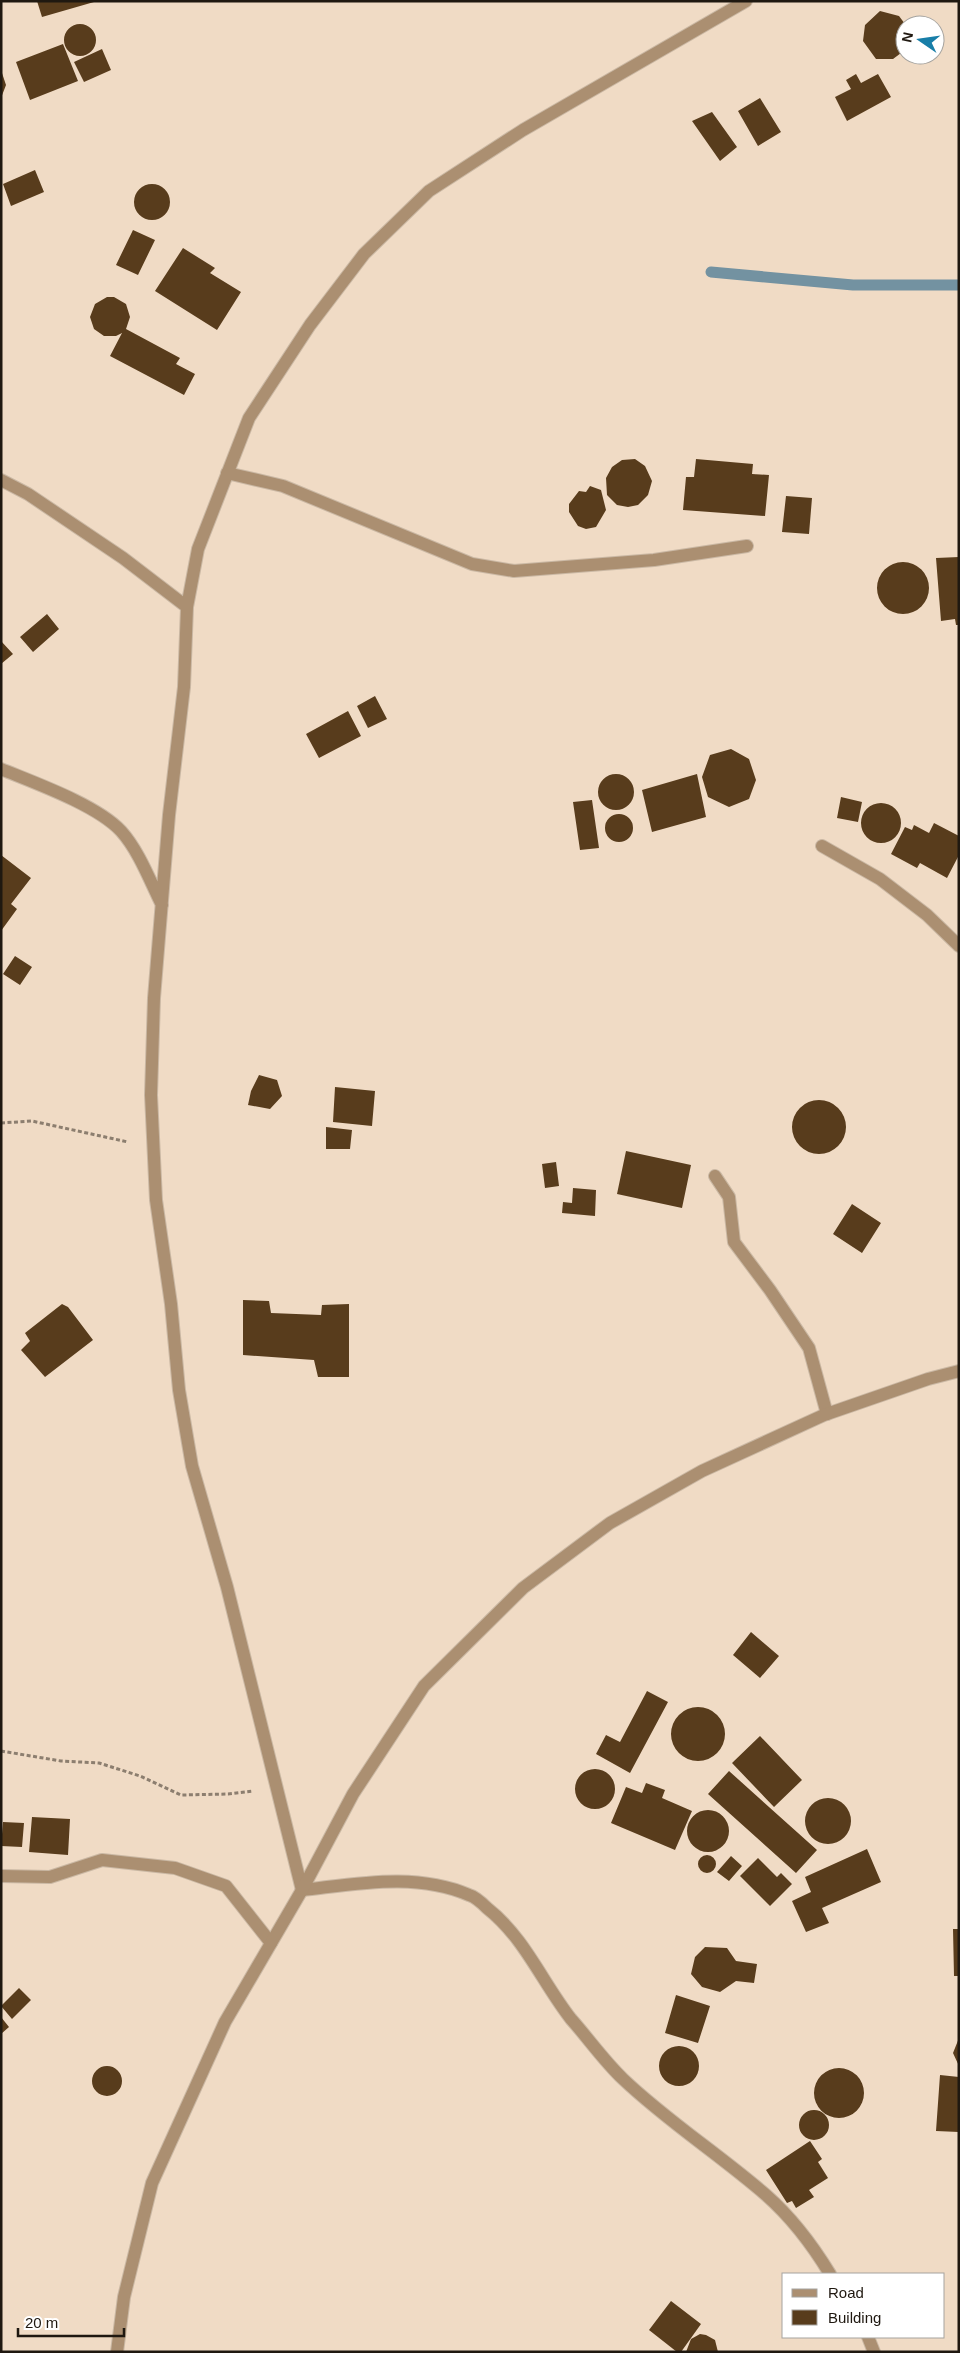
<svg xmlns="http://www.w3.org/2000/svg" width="960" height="2353" font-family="Arial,sans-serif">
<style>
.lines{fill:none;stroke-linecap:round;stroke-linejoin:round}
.stream{stroke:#7392a1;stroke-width:11}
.building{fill:#583c1c}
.minor-casing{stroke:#cab8a4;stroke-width:14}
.tertiary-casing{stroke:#cab8a4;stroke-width:14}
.path{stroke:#8c7e6f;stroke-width:3;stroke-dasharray:4 2.5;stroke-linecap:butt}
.minor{stroke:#ab8f71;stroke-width:12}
.tertiary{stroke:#ab8f71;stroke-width:12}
</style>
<rect width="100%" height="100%" fill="#f0dbc5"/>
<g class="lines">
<!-- stream -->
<path class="stream" d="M 711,272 L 853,285 L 959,285"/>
</g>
<!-- building -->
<path class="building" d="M 37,1 L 94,1 L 94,2 L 42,17 Z
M 880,11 L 899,16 L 905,24 L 905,50 L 893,59 L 876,59 L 863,41 L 865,25 Z
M64 40a16 16 0 1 1 32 0a16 16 0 1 1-32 0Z
M 63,44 L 78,81 L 30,100 L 16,62 Z
M 102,49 L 111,70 L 84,82 L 74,62 Z
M 1,70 L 6,85 L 1,98 Z
M 856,74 L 861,83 L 878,74 L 891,97 L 847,121 L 835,97 L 851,89 L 846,80 Z
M 760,98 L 781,132 L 758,146 L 738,111 Z
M 712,112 L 737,147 L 720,161 L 692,121 Z
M 35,170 L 44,192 L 11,206 L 3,184 Z
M134 202a18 18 0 1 1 36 0a18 18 0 1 1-36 0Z
M 133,230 L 155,240 L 138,275 L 116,265 Z
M 183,248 L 215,268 L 210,273 L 241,292 L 217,330 L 155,291 Z
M 107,297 L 114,297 L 126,304 L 130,317 L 126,329 L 180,358 L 176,364 L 195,374 L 184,395 L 110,356 L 122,333 L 116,336 L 104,336 L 94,329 L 90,317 L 95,304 Z
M 635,459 L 645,466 L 652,481 L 648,495 L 638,505 L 628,507 L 617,505 L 607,495 L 606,478 L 612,467 L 622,460 Z
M 696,459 L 753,464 L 752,474 L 769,475 L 765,516 L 683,510 L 686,477 L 694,477 Z
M 590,486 L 601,490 L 606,510 L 596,527 L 586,529 L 578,526 L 569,512 L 569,504 L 579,491 L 586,492 Z
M 786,496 L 812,498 L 809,534 L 782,532 Z
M 959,557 L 959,625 L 956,625 L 955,619 L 941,621 L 936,558 Z
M877 588a26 26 0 1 1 52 0a26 26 0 1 1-52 0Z
M 47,614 L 59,629 L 33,652 L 20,637 Z
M 1,641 L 13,654 L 1,664 Z
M 375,696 L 387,719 L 368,728 L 357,706 Z
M 348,711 L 361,736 L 319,758 L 306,734 Z
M 731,749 L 749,759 L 756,780 L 749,799 L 729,807 L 708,797 L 702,777 L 710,755 Z
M 697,774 L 706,817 L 652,832 L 642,790 Z
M598 792a18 18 0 1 1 36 0a18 18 0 1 1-36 0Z
M 841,797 L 862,802 L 858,822 L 837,818 Z
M 592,800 L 599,848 L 580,850 L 573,802 Z
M861 823a20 20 0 1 1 40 0a20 20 0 1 1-40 0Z
M605 828a14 14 0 1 1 28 0a14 14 0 1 1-28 0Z
M 934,823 L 959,836 L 959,855 L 947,878 L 920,863 L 917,868 L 891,854 L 905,827 L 912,830 L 914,825 L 929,833 Z
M 1,855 L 31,878 L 11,904 L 17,909 L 1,931 Z
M 15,956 L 32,967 L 20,985 L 3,974 Z
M 259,1075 L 277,1080 L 282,1096 L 270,1109 L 248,1105 L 251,1091 Z
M 335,1087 L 375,1091 L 372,1126 L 333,1122 Z
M792 1127a27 27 0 1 1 54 0a27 27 0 1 1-54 0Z
M 326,1127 L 352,1130 L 350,1149 L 326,1149 Z
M 626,1151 L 691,1165 L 682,1208 L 617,1194 Z
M 556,1162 L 559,1186 L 545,1188 L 542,1164 Z
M 573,1188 L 596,1190 L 595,1216 L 562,1213 L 563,1202 L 572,1203 Z
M 852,1204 L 881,1223 L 862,1253 L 833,1234 Z
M 243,1300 L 269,1301 L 271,1313 L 321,1315 L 322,1305 L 349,1304 L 349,1377 L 318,1377 L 314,1360 L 243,1355 Z
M 62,1304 L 68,1307 L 93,1340 L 45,1377 L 21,1350 L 30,1341 L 25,1333 Z
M 751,1632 L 779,1656 L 760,1678 L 733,1655 Z
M 647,1691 L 668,1702 L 630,1773 L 596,1754 L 606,1735 L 620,1742 Z
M671 1734a27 27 0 1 1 54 0a27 27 0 1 1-54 0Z
M 760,1736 L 802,1780 L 774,1807 L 732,1763 Z
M575 1789a20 20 0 1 1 40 0a20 20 0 1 1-40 0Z
M 729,1771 L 817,1850 L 796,1873 L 708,1794 Z
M 646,1783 L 665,1790 L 662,1798 L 692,1811 L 675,1850 L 611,1823 L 626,1787 L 642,1793 Z
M805 1821a23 23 0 1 1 46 0a23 23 0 1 1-46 0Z
M687 1831a21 21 0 1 1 42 0a21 21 0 1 1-42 0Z
M 32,1817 L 70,1819 L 68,1855 L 29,1852 Z
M 3,1822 L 24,1823 L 22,1847 L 1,1846 Z
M 867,1849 L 881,1882 L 822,1908 L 829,1923 L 806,1932 L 792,1901 L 811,1892 L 805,1877 Z
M698 1864a9 9 0 1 1 18 0a9 9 0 1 1-18 0Z
M 731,1856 L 742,1866 L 729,1881 L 717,1872 Z
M 758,1858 L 777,1877 L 781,1873 L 792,1884 L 770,1906 L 740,1876 Z
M 953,1929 L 959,1929 L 959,1976 L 954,1976 Z
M 705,1947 L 727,1948 L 736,1961 L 757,1964 L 754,1983 L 736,1981 L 720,1992 L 702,1987 L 691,1974 L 695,1957 Z
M 19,1988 L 31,2000 L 12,2019 L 1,2006 Z
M 676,1995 L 710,2006 L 698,2043 L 665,2033 Z
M 1,2017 L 9,2027 L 1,2034 Z
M 959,2038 L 959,2066 L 953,2053 Z
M659 2066a20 20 0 1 1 40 0a20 20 0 1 1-40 0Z
M92 2081a15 15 0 1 1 30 0a15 15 0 1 1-30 0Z
M814 2093a25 25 0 1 1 50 0a25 25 0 1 1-50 0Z
M 940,2075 L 959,2077 L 959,2132 L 936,2131 Z
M799 2125a15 15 0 1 1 30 0a15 15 0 1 1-30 0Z
M 810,2141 L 822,2159 L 818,2162 L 828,2178 L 809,2190 L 814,2197 L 796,2208 L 792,2201 L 787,2203 L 766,2170 Z
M 671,2301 L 701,2324 L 681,2352 L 677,2352 L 649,2330 Z
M 700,2334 L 706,2335 L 715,2340 L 718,2352 L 686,2352 L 691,2339 Z"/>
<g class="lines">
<!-- minor casing -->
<g class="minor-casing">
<path id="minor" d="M 746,1 L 523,130 L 429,191 L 364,254 L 310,325 L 249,418 L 198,549 L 187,607 L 184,687 L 169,815 L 154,998 L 151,1095 L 156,1200 L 171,1304 L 179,1390 L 192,1466 L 227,1587 L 302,1890 C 357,1884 416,1872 469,1895 C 476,1897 482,1903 487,1908 C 525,1938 542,1982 571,2019 C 588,2038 604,2061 623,2079 C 667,2121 720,2155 766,2195 C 791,2217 813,2246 830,2274
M 227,473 L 283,486 L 472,564 L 514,571 L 654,560 L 747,546
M 1,480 L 28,494 L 123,558 L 187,607
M 1,769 C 35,783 97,805 121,831 C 139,851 150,881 162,905
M 822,846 L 880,879 L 927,915 L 959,946
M 715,1176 L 729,1197 L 734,1242 L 770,1290 L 809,1348 L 827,1414
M 1,1876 L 50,1877 L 102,1860 L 175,1868 L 226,1886 L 271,1943
M 868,2337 L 874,2352"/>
</g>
<!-- tertiary casing -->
<g class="tertiary-casing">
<path id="tertiary" d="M 117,2352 L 124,2297 L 152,2183 L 225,2022 L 302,1890 L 353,1794 L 424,1686 L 523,1588 L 610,1523 L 702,1471 L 824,1415 L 928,1379 L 959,1371"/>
</g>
<!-- path -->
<path class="path" d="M 1,1123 L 32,1121 L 128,1142
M 1,1751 L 61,1761 L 99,1763 L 140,1776 L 181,1795 L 228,1794 L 253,1791"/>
<!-- minor -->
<use href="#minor" class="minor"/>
<!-- tertiary -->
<use href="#tertiary" class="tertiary"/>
</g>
<!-- border -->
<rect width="960" height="2353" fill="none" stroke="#1f1810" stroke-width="5"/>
<!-- legend -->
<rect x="782" y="2273" width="162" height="65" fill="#ffffff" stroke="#a5a39f"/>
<rect x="792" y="2289" width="25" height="8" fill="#ab8f71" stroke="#a5a39f"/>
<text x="828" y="2298" font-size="15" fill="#1f1810">Road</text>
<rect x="792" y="2310" width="25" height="15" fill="#583c1c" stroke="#a5a39f"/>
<text x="828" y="2323" font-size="15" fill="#1f1810">Building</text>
<!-- north arrow -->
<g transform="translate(920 40) rotate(283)"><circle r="24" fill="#ffffff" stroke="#a5a39f"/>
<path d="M0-4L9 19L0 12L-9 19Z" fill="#187ea8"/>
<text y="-8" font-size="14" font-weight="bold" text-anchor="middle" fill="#1f1810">N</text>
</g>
<!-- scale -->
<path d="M18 2328v8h106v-8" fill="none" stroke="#1f1810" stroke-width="2.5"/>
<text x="25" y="2328" font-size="15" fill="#1f1810" stroke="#ffffff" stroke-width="4" paint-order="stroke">20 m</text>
</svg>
